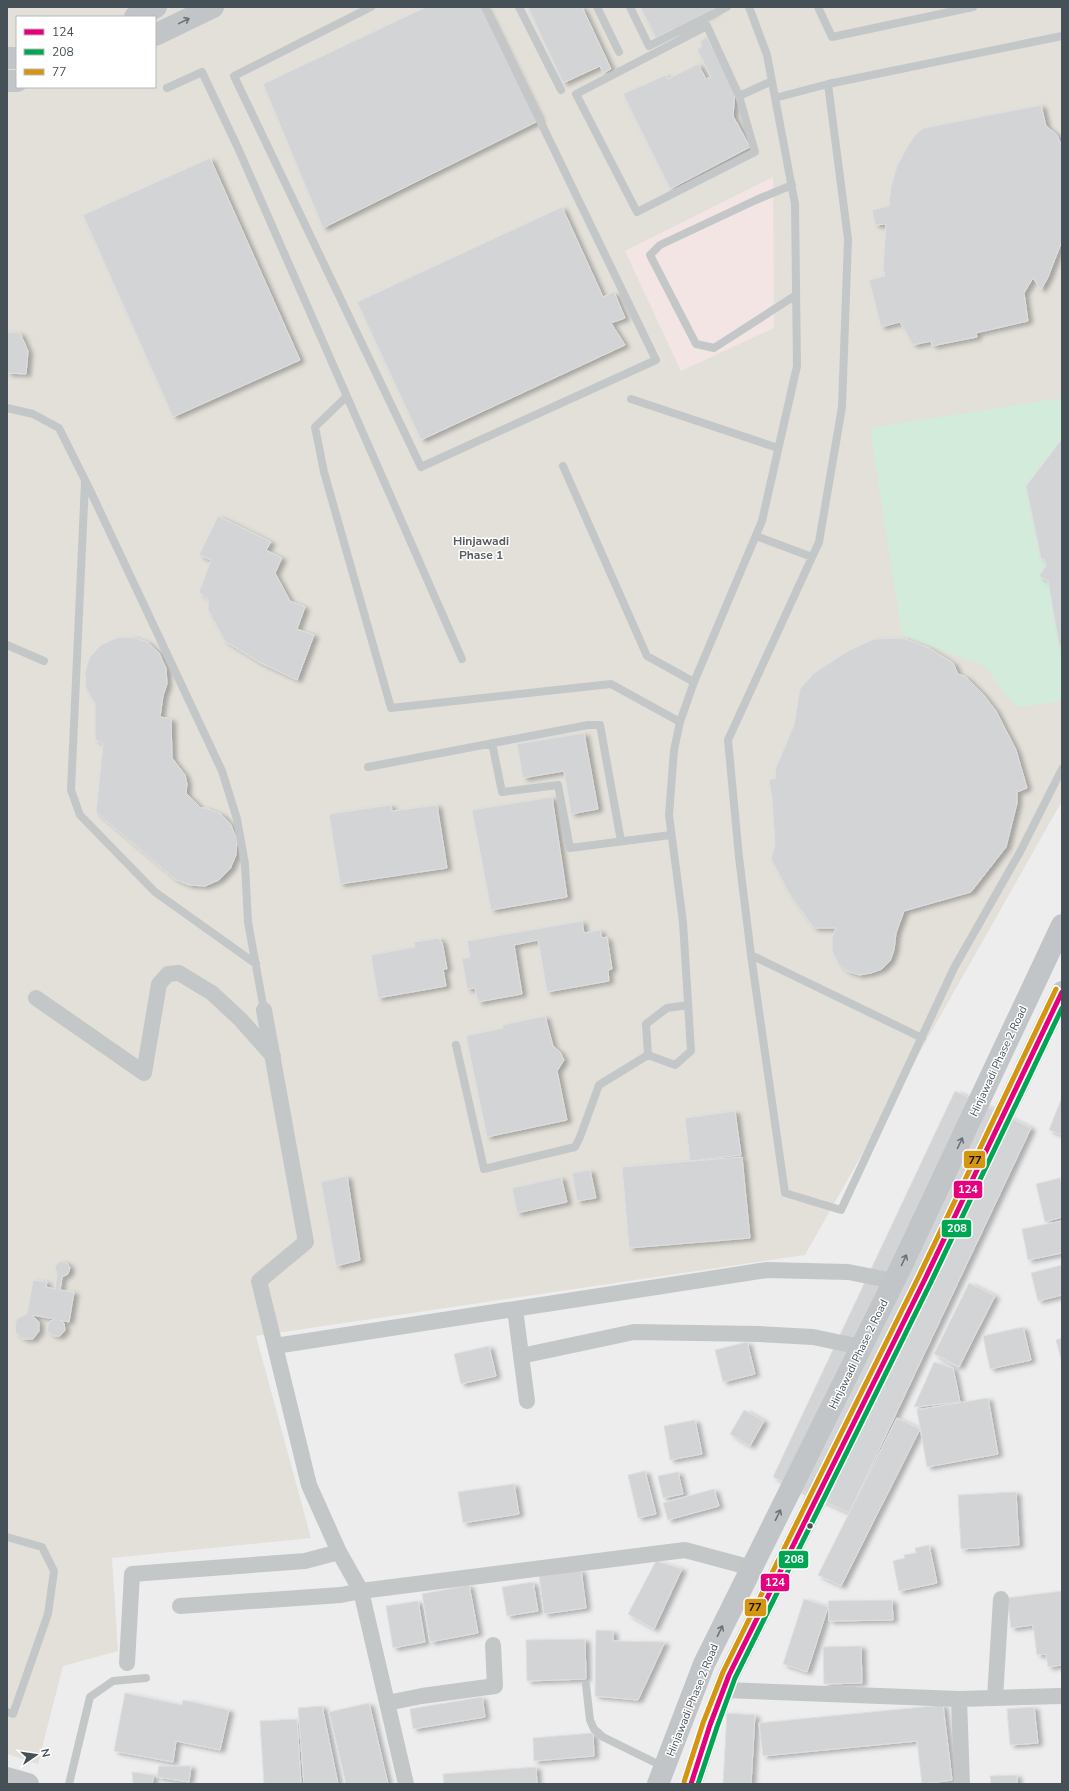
<svg xmlns="http://www.w3.org/2000/svg" width="1069" height="1791" font-family="'Nunito Sans',sans-serif">
<style>
.commercial{fill:#e3e0da;fill-rule:evenodd}
.medical{fill:#f3e5e4}
.green{fill:#d3ebdb}
.building{fill:#d3d4d6;stroke:#dedfe0;filter:url(#shadow)}
.lines{fill:none;stroke-linecap:round;stroke-linejoin:round}
.lane{stroke:#c4c7c8;stroke-width:8}
.street{stroke:#c4c7c8;stroke-width:16}
.primary{stroke:#c2c5c8;stroke-width:22}
.bus-1-casing{stroke:#fff;stroke-width:8}
.bus-2-casing{stroke:#fff;stroke-width:8}
.bus-3-casing{stroke:#fff;stroke-width:8}
.bus-1{stroke:#e5007d;stroke-width:5}
.bus-2{stroke:#00a651;stroke-width:5}
.bus-3{stroke:#d49511;stroke-width:5}
.oneway{stroke:#6b7379}
.bus-dot{fill:#465057;stroke:#fff;stroke-width:1.5}
.labels{text-anchor:middle;stroke-width:3;stroke-linejoin:round;paint-order:stroke}
.street-label{font-size:11px;fill:#465057;stroke:#fff}
.neighbourhood-label{font-size:12px;font-weight:bold;fill:#595c60;stroke:#fff}
.line-badge{stroke:#fff;stroke-width:1.5}
.badge-label{font-size:11px;text-anchor:middle;font-weight:bold;fill:#fff}
.pale-badge-label{font-size:11px;text-anchor:middle;font-weight:bold;fill:#111}
</style>
<defs>
<filter id="shadow"><feDropShadow dx="4.5" dy="2.5" stdDeviation="2" flood-color="#0004"/></filter>
</defs>
<rect width="100%" height="100%" fill="#ededed"/>
<!-- commercial -->
<path class="commercial" d="M 7,7 L 1062,7 L 1062,801 L 805,1255 L 256,1336 L 311,1538 L 112,1558 L 118,1651 L 63,1666 L 38,1764 L 7,1754 ZM 17,17 L 155,17 L 155,87 L 17,87 Z"/>
<!-- medical -->
<path class="medical" d="M 773,177 L 774,328 L 681,371 L 625,251 Z"/>
<!-- green -->
<path class="green" d="M 1062,398 L 1062,701 L 1015,707 L 985,666 L 902,635 L 870,428 Z"/>
<!-- building -->
<path class="building" d="M 426,7 L 485,7 L 540,120 L 323,228 L 263,84 Z
M 528,7 L 582,7 L 611,69 L 603,73 L 600,66 L 563,83 Z
M 640,7 L 713,7 L 715,11 L 675,32 L 673,29 L 656,38 Z
M 707,37 L 735,92 L 733,116 L 750,147 L 670,189 L 623,94 L 666,75 L 668,79 L 698,64 L 706,79 L 711,77 L 697,49 L 702,47 L 700,41 Z
M 1041,105 L 1046,126 L 1057,135 L 1062,147 L 1062,241 L 1048,277 L 1041,290 L 1033,278 L 1024,293 L 1028,321 L 976,333 L 977,337 L 932,346 L 931,341 L 913,345 L 900,322 L 881,327 L 869,280 L 885,276 L 883,268 L 886,224 L 875,225 L 872,210 L 889,206 L 891,186 L 897,166 L 909,144 L 916,134 L 924,128 Z
M 210,158 L 300,360 L 173,417 L 83,215 Z
M 562,207 L 603,297 L 614,292 L 625,318 L 611,323 L 625,345 L 421,440 L 357,302 Z
M 7,332 L 20,333 L 28,351 L 26,374 L 7,373 Z
M 1062,439 L 1062,645 L 1059,645 L 1048,581 L 1039,576 L 1046,566 L 1044,559 L 1041,559 L 1026,486 Z
M 218,516 L 271,542 L 266,550 L 282,558 L 275,573 L 290,601 L 305,607 L 297,629 L 314,635 L 297,680 L 259,662 L 225,641 L 208,610 L 208,599 L 199,592 L 211,560 L 199,555 Z
M 132,637 L 147,642 L 159,653 L 166,668 L 167,684 L 163,696 L 160,717 L 171,719 L 172,758 L 185,775 L 187,784 L 186,793 L 201,808 L 206,808 L 221,814 L 231,825 L 237,840 L 236,855 L 230,869 L 219,880 L 205,886 L 189,885 L 175,879 L 96,812 L 103,744 L 95,739 L 95,704 L 86,688 L 85,672 L 90,657 L 101,645 L 116,638 Z
M 903,638 L 929,648 L 953,663 L 958,674 L 966,677 L 983,694 L 996,711 L 1016,750 L 1027,788 L 1017,792 L 1017,803 L 1006,847 L 971,892 L 904,911 L 896,933 L 894,950 L 890,961 L 882,969 L 871,973 L 859,975 L 847,971 L 839,964 L 832,951 L 832,938 L 836,928 L 814,928 L 790,895 L 771,859 L 775,845 L 772,798 L 769,780 L 776,778 L 775,770 L 794,725 L 800,689 L 813,674 L 848,651 L 874,639 Z
M 584,733 L 598,809 L 571,814 L 564,771 L 523,778 L 517,744 Z
M 552,797 L 567,897 L 491,910 L 472,810 Z
M 391,805 L 392,811 L 437,805 L 447,868 L 340,884 L 329,814 Z
M 582,921 L 584,933 L 600,930 L 602,938 L 607,937 L 612,969 L 608,970 L 609,981 L 547,992 L 538,940 L 514,945 L 522,994 L 478,1002 L 475,988 L 467,989 L 462,959 L 470,957 L 467,941 Z
M 440,938 L 440,942 L 442,942 L 447,969 L 443,969 L 446,986 L 378,998 L 371,955 L 415,947 L 414,942 Z
M 545,1016 L 553,1046 L 560,1052 L 564,1060 L 557,1071 L 567,1120 L 487,1137 L 466,1036 L 503,1028 L 502,1025 Z
M 955,1091 L 1031,1128 L 849,1513 L 773,1477 Z
M 1062,1097 L 1062,1135 L 1049,1130 Z
M 735,1111 L 741,1155 L 690,1161 L 685,1118 Z
M 742,1157 L 750,1238 L 629,1248 L 622,1167 Z
M 590,1170 L 596,1198 L 577,1201 L 572,1173 Z
M 347,1176 L 360,1260 L 336,1266 L 321,1182 Z
M 561,1177 L 567,1202 L 517,1213 L 512,1188 Z
M 1060,1178 L 1062,1185 L 1062,1217 L 1045,1222 L 1036,1184 Z
M 1062,1221 L 1062,1253 L 1028,1260 L 1022,1229 Z
M 61,1261 L 67,1263 L 70,1268 L 68,1274 L 62,1277 L 60,1290 L 74,1292 L 69,1322 L 60,1320 L 64,1323 L 65,1330 L 60,1336 L 54,1336 L 48,1332 L 47,1329 L 49,1322 L 55,1319 L 32,1315 L 39,1322 L 39,1331 L 33,1339 L 23,1339 L 16,1333 L 15,1323 L 18,1318 L 27,1314 L 33,1280 L 47,1282 L 46,1287 L 55,1289 L 57,1275 L 55,1267 L 58,1262 Z
M 1062,1265 L 1062,1295 L 1038,1301 L 1031,1273 Z
M 969,1283 L 995,1296 L 959,1367 L 934,1354 Z
M 1023,1327 L 1031,1360 L 990,1369 L 983,1336 Z
M 1062,1338 L 1062,1363 L 1056,1340 Z
M 747,1342 L 755,1374 L 723,1382 L 715,1350 Z
M 489,1346 L 496,1376 L 461,1384 L 454,1354 Z
M 934,1362 L 953,1368 L 960,1402 L 914,1407 Z
M 988,1398 L 998,1454 L 927,1467 L 917,1410 Z
M 744,1410 L 764,1421 L 750,1446 L 730,1434 Z
M 897,1418 L 920,1429 L 841,1586 L 818,1575 Z
M 695,1420 L 702,1454 L 670,1460 L 664,1426 Z
M 645,1471 L 656,1514 L 638,1518 L 628,1475 Z
M 678,1472 L 683,1494 L 663,1498 L 658,1476 Z
M 514,1484 L 519,1514 L 463,1523 L 458,1492 Z
M 714,1489 L 719,1506 L 668,1520 L 663,1503 Z
M 1016,1492 L 1019,1545 L 961,1549 L 958,1495 Z
M 929,1545 L 937,1583 L 899,1591 L 893,1561 L 905,1558 L 904,1555 L 916,1553 L 915,1548 Z
M 656,1561 L 682,1569 L 654,1629 L 628,1614 Z
M 581,1570 L 586,1608 L 544,1614 L 539,1576 Z
M 533,1582 L 538,1611 L 507,1616 L 502,1587 Z
M 469,1585 L 478,1633 L 430,1642 L 422,1594 Z
M 1062,1591 L 1062,1665 L 1048,1667 L 1046,1654 L 1037,1655 L 1033,1625 L 1011,1628 L 1007,1598 Z
M 804,1599 L 828,1607 L 807,1672 L 783,1664 Z
M 892,1600 L 893,1620 L 829,1621 L 828,1601 Z
M 418,1601 L 425,1642 L 393,1648 L 386,1606 Z
M 596,1630 L 613,1631 L 613,1641 L 665,1642 L 638,1700 L 595,1696 Z
M 585,1639 L 586,1679 L 527,1681 L 526,1640 Z
M 861,1646 L 862,1683 L 824,1684 L 823,1647 Z
M 125,1693 L 182,1705 L 183,1700 L 229,1710 L 220,1750 L 176,1741 L 173,1762 L 114,1751 Z
M 482,1697 L 485,1717 L 413,1729 L 410,1709 Z
M 369,1703 L 388,1784 L 346,1784 L 329,1712 Z
M 943,1705 L 952,1780 L 922,1784 L 917,1741 L 763,1756 L 759,1723 Z
M 322,1706 L 338,1784 L 304,1784 L 298,1708 Z
M 1034,1707 L 1038,1743 L 1010,1745 L 1007,1709 Z
M 727,1713 L 755,1715 L 751,1784 L 723,1784 Z
M 297,1719 L 301,1784 L 264,1784 L 260,1721 Z
M 593,1733 L 594,1756 L 534,1761 L 533,1738 Z
M 159,1766 L 191,1766 L 189,1782 L 157,1777 Z
M 536,1767 L 537,1784 L 444,1784 L 443,1774 Z
M 132,1772 L 154,1775 L 152,1784 L 133,1784 Z
M 1017,1775 L 1017,1784 L 991,1784 L 990,1776 Z"/>
<g class="lines">
<!-- lane -->
<path class="lane" d="M 371,7 L 234,76 L 421,467 L 656,360 L 485,7
M 519,7 L 561,90
M 597,7 L 619,52
M 630,7 L 649,46 L 727,7
M 818,7 L 832,37 L 973,7
M 167,88 L 202,72 L 238,148 L 462,659
M 739,96 L 707,26 L 576,94 L 637,212 L 755,152 L 739,96 L 772,81
M 775,98 L 828,84 L 1062,36
M 792,185 L 756,200 L 660,245 L 650,255 L 696,344 L 714,348 L 796,295
M 346,397 L 315,427 L 324,472 L 391,708 L 611,684 L 680,722
M 631,399 L 778,448
M 7,408 L 33,414 L 59,428 L 89,488 L 222,771 L 237,819 L 245,864 L 248,922 L 264,1010
M 563,466 L 647,656 L 694,682
M 85,482 L 71,790 L 80,815 L 155,892 L 256,964
M 756,536 L 812,557
M 7,645 L 44,661
M 492,743 L 502,792 L 558,785 L 570,848 L 671,835
M 368,767 L 588,725 L 600,725 L 621,841
M 751,955 L 739,857 L 728,740 L 819,542 L 842,407 L 848,239 L 828,84
M 688,1005 L 667,1008 L 646,1024 L 648,1055 L 675,1065 L 691,1051 L 683,922 L 669,815 L 674,750 L 680,722 L 694,682 L 762,521 L 797,366 L 795,204 L 767,55 L 749,7
M 922,1038 L 751,955 L 785,1193 L 841,1210 L 954,968 L 1020,852 L 1062,769
M 456,1045 L 484,1169 L 575,1147 L 580,1137 L 599,1085 L 648,1055
M 7,1537 L 42,1547 L 54,1571 L 48,1614 L 13,1714 L 7,1712
M 586,1685 L 590,1720 L 594,1729 L 603,1737 L 664,1767
M 69,1784 L 90,1697 L 113,1681 L 146,1678"/>
<!-- street -->
<path class="street" d="M 36,998 L 144,1073 L 159,984 L 168,974 L 179,973 L 212,993 L 240,1019 L 273,1056
M 264,1010 L 306,1242 L 259,1281 L 309,1485 L 339,1552 L 361,1591 L 406,1784
M 515,1309 L 527,1401
M 275,1346 L 767,1270 L 848,1272 L 894,1281
M 521,1356 L 634,1332 L 759,1334 L 813,1337 L 861,1347
M 180,1606 L 341,1595 L 361,1591 L 685,1550 L 752,1568
M 127,1663 L 132,1574 L 305,1561 L 339,1552
M 724,1690 L 959,1699 L 1062,1696
M 995,1698 L 1001,1599
M 959,1699 L 962,1784
M 387,1703 L 422,1696 L 495,1686 L 493,1645"/>
<!-- primary -->
<path class="primary" d="M 135,17 L 156,7
M 155,35 L 213,7
M 7,58 L 17,58
M 7,81 L 17,81
M 7,1778 L 28,1784
M 658,1784 L 704,1664 L 901,1267 L 1062,925
M 691,1784 L 710,1725 L 729,1675 L 925,1279 L 1062,992"/>
<!-- bus-1 casing -->
<g class="bus-1-casing">
<path id="bus-1" d="M 691,1784 L 710,1725 L 729,1675 L 925,1279 L 1062,992"/>
</g>
<!-- bus-2 casing -->
<g class="bus-2-casing">
<path id="bus-2" d="M 698,1784 L 717,1727 L 735,1678 L 931,1282 L 1062,1008"/>
</g>
<!-- bus-3 casing -->
<g class="bus-3-casing">
<path id="bus-3" d="M 684,1782 L 703,1723 L 723,1672 L 919,1276 L 1056,989"/>
</g>
<!-- bus-1 -->
<use href="#bus-1" class="bus-1"/>
<!-- bus-2 -->
<use href="#bus-2" class="bus-2"/>
<!-- bus-3 -->
<use href="#bus-3" class="bus-3"/>
</g>
<!-- one-way arrows -->
<defs><path id="oneway-shaft" d="M-6 0H5M1.5-3L5.5 0L1.5 3" fill="none" stroke-width="1.6" stroke-linecap="round" stroke-linejoin="round"/></defs>
<g class="oneway">
<use href="#oneway-shaft" transform="translate(184 21) rotate(-26)"/>
<use href="#oneway-shaft" transform="translate(960 1143) rotate(-65)"/>
<use href="#oneway-shaft" transform="translate(904 1260) rotate(-65)"/>
<use href="#oneway-shaft" transform="translate(778 1515) rotate(-64)"/>
<use href="#oneway-shaft" transform="translate(720 1631) rotate(-64)"/>
</g>
<!-- markers -->
<circle class="bus-dot" cx="810" cy="1526" r="3.5"/>
<g class="labels">
<!-- street labels -->
<g class="street-label">
<text transform="translate(998 1061) rotate(-65)" y="4">Hinjawadi Phase 2 Road</text>
<text transform="translate(858 1354) rotate(-64)" y="4">Hinjawadi Phase 2 Road</text>
<text transform="translate(692 1700) rotate(-68)" y="4">Hinjawadi Phase 2 Road</text>
</g>
<!-- neighbourhood labels -->
<g class="neighbourhood-label">
<text x="481" y="545">Hinjawadi<tspan x="481" dy="14">Phase 1</tspan></text>
</g>
</g>
<g class="line-badge">
<rect x="963" y="1150" width="23" height="19" rx="4" fill="#d49511"/>
<rect x="953" y="1180" width="30" height="19" rx="4" fill="#e5007d"/>
<rect x="941" y="1219" width="31" height="19" rx="4" fill="#00a651"/>
<rect x="778" y="1550" width="31" height="19" rx="4" fill="#00a651"/>
<rect x="760" y="1573" width="30" height="19" rx="4" fill="#e5007d"/>
<rect x="744" y="1598" width="23" height="19" rx="4" fill="#d49511"/>
</g>
<g class="badge-label">
<text x="968" y="1193">124</text>
<text x="957" y="1232">208</text>
<text x="794" y="1563">208</text>
<text x="775" y="1586">124</text>
</g>
<g class="pale-badge-label">
<text x="975" y="1164">77</text>
<text x="755" y="1611">77</text>
</g>
<!-- border -->
<rect width="1069" height="1791" fill="none" stroke="#465057" stroke-width="16"/>
<!-- legend -->
<rect x="16" y="16" width="140" height="72" fill="#ffffff" stroke="#b5b9bc"/>
<rect x="24" y="29" width="20" height="6" fill="#e5007d" stroke="#b5b9bc"/>
<text x="52" y="36" font-size="12" fill="#465057">124</text>
<rect x="24" y="49" width="20" height="6" fill="#00a651" stroke="#b5b9bc"/>
<text x="52" y="56" font-size="12" fill="#465057">208</text>
<rect x="24" y="69" width="20" height="6" fill="#d49511" stroke="#b5b9bc"/>
<text x="52" y="76" font-size="12" fill="#465057">77</text>
<!-- north arrow -->
<g transform="translate(36 1755) rotate(77)" stroke="#ffffff" stroke-width="3" paint-order="stroke">
<path d="M0-3L7 15L0 10L-7 15Z" fill="#465057"/>
<text y="-6" font-size="11" font-weight="bold" text-anchor="middle" fill="#465057">N</text>
</g>
</svg>
